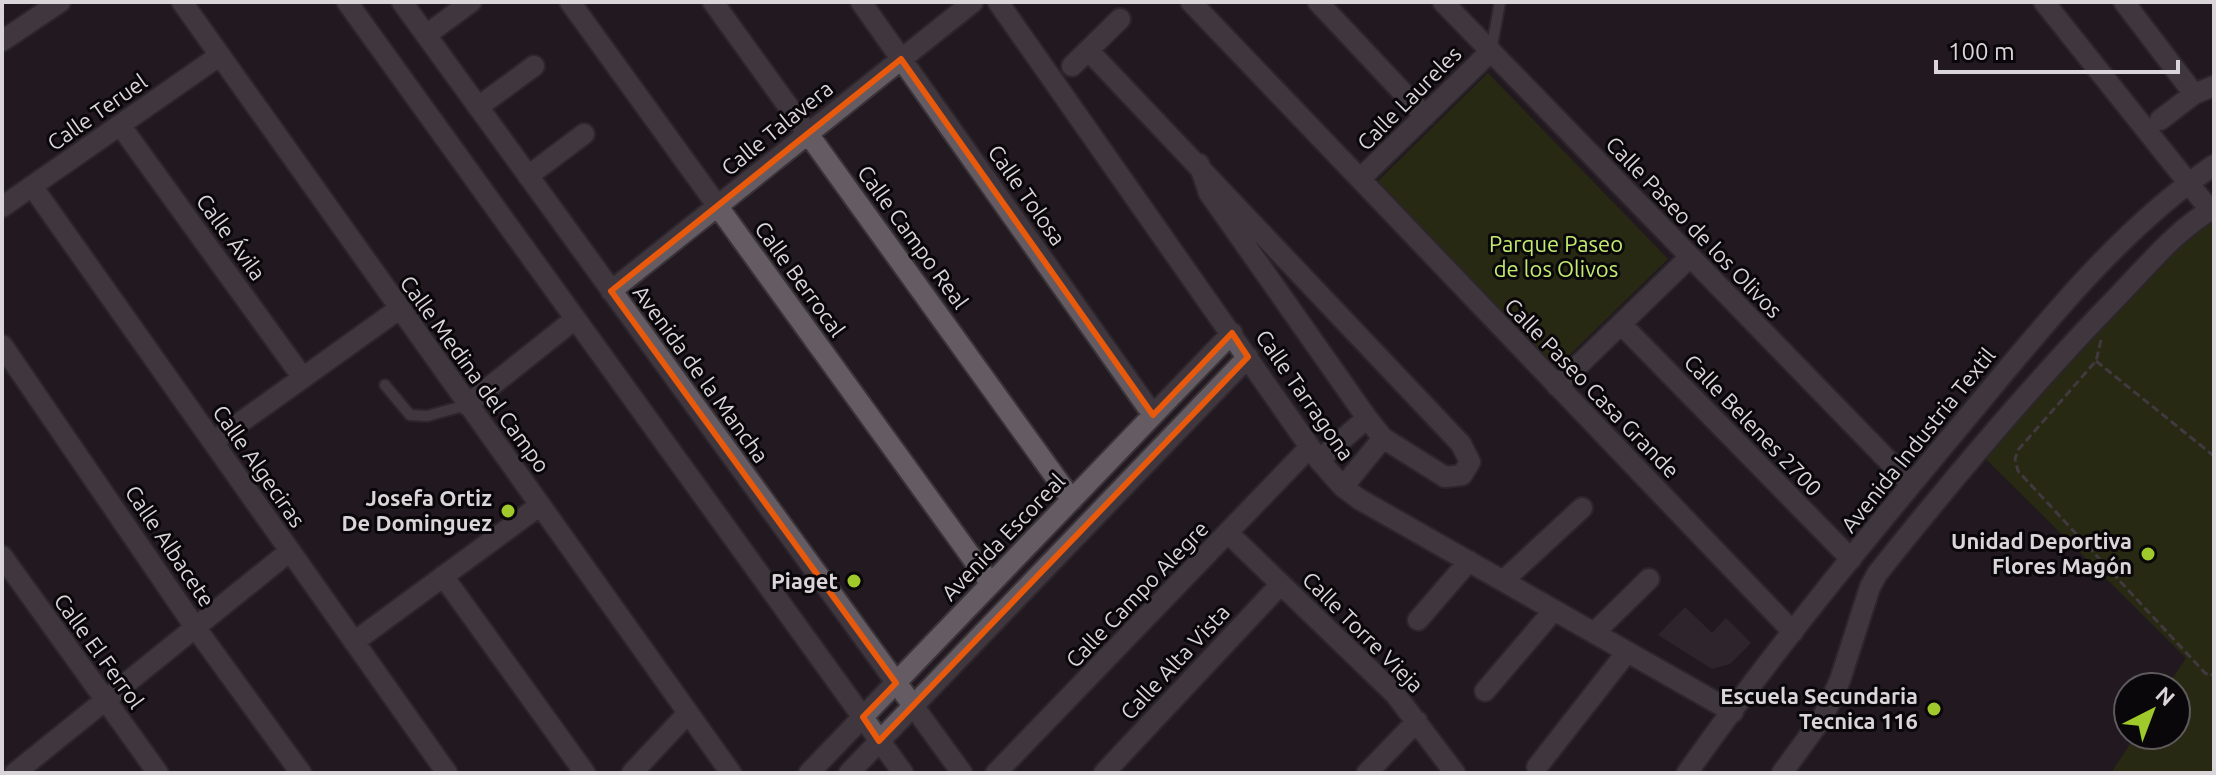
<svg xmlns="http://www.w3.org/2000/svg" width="2216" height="775" font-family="Ubuntu,sans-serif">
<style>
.green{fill:#2d3c00}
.building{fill:#3b3339}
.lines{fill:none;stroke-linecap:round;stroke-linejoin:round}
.lane-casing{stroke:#393438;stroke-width:14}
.street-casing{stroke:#393438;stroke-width:24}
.secondary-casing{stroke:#393438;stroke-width:24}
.path{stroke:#665f65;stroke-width:3;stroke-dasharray:8 4;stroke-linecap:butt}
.lane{stroke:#655c63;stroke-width:10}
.street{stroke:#655c63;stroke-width:20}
.secondary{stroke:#655c63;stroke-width:20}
.marked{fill:none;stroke:#e8590c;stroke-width:6;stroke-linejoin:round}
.poi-dot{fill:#a0c92c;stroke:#090709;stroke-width:3}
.labels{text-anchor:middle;stroke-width:6;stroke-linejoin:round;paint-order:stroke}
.street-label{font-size:22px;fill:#dad5d9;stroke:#090709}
.park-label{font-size:22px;fill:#c4eb71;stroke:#090709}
.poi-label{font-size:22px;font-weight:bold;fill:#dad5d9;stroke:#090709;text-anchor:end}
</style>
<rect width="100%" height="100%" fill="#221a20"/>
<!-- green -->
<path class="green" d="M 1488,73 L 1668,259 L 1555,369 L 1377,182 Z
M 2214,217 L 2214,773 L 2111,773 L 2136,735 L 2176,735 L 2176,687 L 2167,687 L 2186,658 L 1977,450 L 2180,233 Z"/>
<!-- building -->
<path class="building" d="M 1685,607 L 1712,633 L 1726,618 L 1751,643 L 1730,664 L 1712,669 L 1658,635 Z"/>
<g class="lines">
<!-- lane casing -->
<g class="lane-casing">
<path id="lane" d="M 1491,51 L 1500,2
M 385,385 L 410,415 L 427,416 L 467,405"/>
</g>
<!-- street casing -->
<g class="street-casing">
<path id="street" d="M 182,2 L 731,773
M 570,2 L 991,584
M 713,2 L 1072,500
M 861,2 L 1153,415
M 998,2 L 1319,460 L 1343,487 L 1359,499 L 1733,712
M 1191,2 L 1793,632
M 1318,2 L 1425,116
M 1443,2 L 1911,484
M 2044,2 L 2210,210
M 2124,2 L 2194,94
M 426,35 L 471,2
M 1088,50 L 1461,444 L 1470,462 L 1462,475 L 1445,477 L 1383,438 L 1367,418 L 1209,193 L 1199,164
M 1072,66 L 1120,19
M 478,107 L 534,66
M 2160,120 L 2194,94 L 2214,86
M 120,125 L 303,378
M 528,176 L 584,134
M 1360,179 L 1491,51
M 32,186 L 447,773
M 2,207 L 219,56
M 611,291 L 973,2
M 1621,324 L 1851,559
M 2,345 L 195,627 L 301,773
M 1557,386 L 1690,257
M 467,405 L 575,319
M 213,442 L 399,309
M 1319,460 L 1367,418
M 1343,487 L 1383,438
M 1229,534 L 1395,694 L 1455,773
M 2,556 L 158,773
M 443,576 L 585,773
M 1503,581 L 1582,508
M 1418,620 L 1469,561
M 1594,633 L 1649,579
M 354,642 L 539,506
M 1485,691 L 1554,610
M 1537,767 L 1627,652
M 15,773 L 290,551
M 632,773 L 688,713
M 809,773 L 1232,333
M 849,773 L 1248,357
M 996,773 L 1310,447
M 1104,773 L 1281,584
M 1367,773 L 1417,721"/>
</g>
<!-- secondary casing -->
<g class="secondary-casing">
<path id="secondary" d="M 347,2 L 903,773
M 402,2 L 962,773
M 2,41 L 60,2
M 1687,773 C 1773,651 1869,535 1965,420 C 2040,330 2117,231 2214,165
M 1782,773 L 1823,717 L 1840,680 L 1870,587 L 1877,574 C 1954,477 2033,383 2120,294 C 2149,264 2177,229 2214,208"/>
</g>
<!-- path -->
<path class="path" d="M 2101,340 L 2096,361 L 2018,450 L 2015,459 L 2018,471 L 2205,673 L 2211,676 L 2214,673
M 2096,361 L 2214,456"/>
<!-- lane -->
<use href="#lane" class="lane"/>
<!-- street -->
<use href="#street" class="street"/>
<!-- secondary -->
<use href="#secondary" class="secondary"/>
</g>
<!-- marked area -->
<path d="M0 0H2216V775H0ZM 901,59 L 1153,415 L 1232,333 L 1248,357 L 879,741 L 863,717 L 896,683 L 611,291 Z" fill="#221a20" fill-opacity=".55" fill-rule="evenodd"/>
<path class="marked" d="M 901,59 L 1153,415 L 1232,333 L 1248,357 L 879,741 L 863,717 L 896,683 L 611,291 Z"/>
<!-- markers -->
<g class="poi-dot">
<circle cx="508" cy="511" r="8"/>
<circle cx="2148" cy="554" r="8"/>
<circle cx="854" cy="581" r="8"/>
<circle cx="1934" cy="709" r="8"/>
</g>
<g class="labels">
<!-- street labels -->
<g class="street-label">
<text transform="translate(1409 98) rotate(-45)" y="8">Calle Laureles</text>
<text transform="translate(97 112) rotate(-35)" y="8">Calle Teruel</text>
<text transform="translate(777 128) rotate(-39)" y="8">Calle Talavera</text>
<text transform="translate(1027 195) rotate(55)" y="8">Calle Tolosa</text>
<text transform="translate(1694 227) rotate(46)" y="8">Calle Paseo de los Olivos</text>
<text transform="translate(231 237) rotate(54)" y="8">Calle Ávila</text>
<text transform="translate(913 237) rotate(54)" y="8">Calle Campo Real</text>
<text transform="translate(800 279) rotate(54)" y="8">Calle Berrocal</text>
<text transform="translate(475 374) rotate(54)" y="8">Calle Medina del Campo</text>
<text transform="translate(701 374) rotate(54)" y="8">Avenida de la Mancha</text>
<text transform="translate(1592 388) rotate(46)" y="8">Calle Paseo Casa Grande</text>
<text transform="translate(1305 395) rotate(55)" y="8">Calle Tarragona</text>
<text transform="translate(1753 425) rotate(46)" y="8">Calle Belenes 2700</text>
<text transform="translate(1918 440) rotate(-51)" y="8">Avenida Industria Textil</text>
<text transform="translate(259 466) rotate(55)" y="8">Calle Algeciras</text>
<text transform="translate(1003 537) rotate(-46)" y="8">Avenida Escoreal</text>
<text transform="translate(170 546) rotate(56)" y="8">Calle Albacete</text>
<text transform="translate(1137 594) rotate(-46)" y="8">Calle Campo Alegre</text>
<text transform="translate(1363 632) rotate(45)" y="8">Calle Torre Vieja</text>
<text transform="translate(99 651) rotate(54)" y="8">Calle El Ferrol</text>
<text transform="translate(1175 662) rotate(-47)" y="8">Calle Alta Vista</text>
</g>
<!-- park labels -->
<g class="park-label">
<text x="1556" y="252">Parque Paseo<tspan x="1556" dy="25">de los Olivos</tspan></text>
</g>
<!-- poi labels -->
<g class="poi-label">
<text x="492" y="506">Josefa Ortiz<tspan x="492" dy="25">De Dominguez</tspan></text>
<text x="2132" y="549">Unidad Deportiva<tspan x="2132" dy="25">Flores Magón</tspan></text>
<text x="838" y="589">Piaget</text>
<text x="1918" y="704">Escuela Secundaria<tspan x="1918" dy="25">Tecnica 116</tspan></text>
</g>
</g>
<!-- border -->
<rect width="2216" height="775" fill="none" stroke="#dad5d9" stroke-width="8"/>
<!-- north arrow -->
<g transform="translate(2152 711) rotate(42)"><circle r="38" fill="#090709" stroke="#5d595c" stroke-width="2"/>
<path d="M0-6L14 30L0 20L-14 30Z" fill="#a0c92c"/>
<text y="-12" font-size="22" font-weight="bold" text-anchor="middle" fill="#dad5d9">N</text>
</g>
<!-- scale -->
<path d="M1936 60v12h242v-12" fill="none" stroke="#dad5d9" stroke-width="4"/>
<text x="1948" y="60" font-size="24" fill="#dad5d9" stroke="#090709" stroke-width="6" paint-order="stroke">100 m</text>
</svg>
